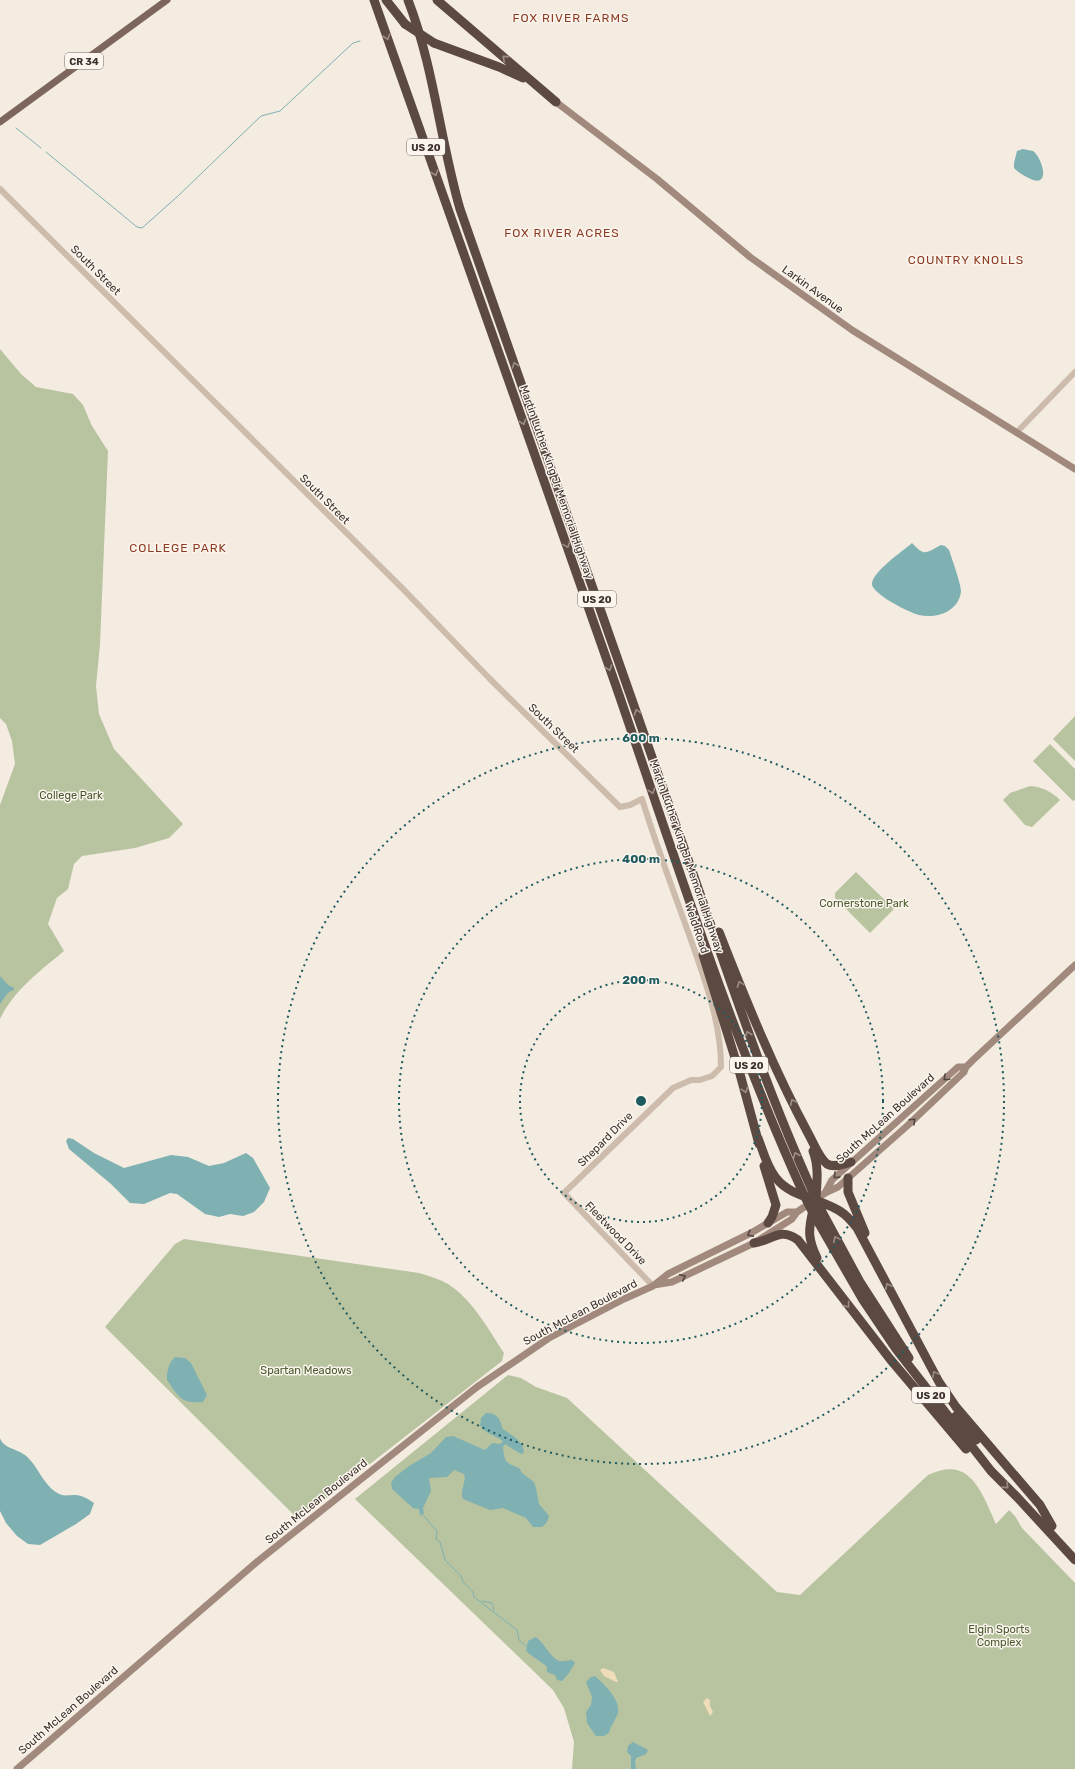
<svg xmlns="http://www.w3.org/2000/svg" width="1075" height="1769" font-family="Rubik,sans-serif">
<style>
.green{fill:#b8c4a0}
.sand{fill:#efdcb8}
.water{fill:#7fb0b2}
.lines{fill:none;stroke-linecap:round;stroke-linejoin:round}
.stream{stroke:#7fb0b2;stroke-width:1}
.tertiary{stroke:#cdbbac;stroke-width:6}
.secondary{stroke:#a18a7d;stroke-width:7}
.primary{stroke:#7d675c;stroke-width:7}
.motorway{stroke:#5c4a42;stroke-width:9}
.motorway-bridge{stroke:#5c4a42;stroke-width:9}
.oneway{stroke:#9c8e87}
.oneway2{stroke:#544640}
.ring{fill:none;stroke:#1f5a5e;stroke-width:2;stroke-dasharray:2 4}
.labels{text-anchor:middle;stroke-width:3;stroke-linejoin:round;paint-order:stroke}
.shield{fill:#fbf5ee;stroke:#756b66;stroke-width:1}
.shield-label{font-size:10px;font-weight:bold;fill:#3b302b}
.street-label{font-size:11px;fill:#3b302b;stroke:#fbf5ee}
.park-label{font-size:11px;fill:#4a5a2e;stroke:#fbf5ee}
.neighbourhood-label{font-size:12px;letter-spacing:1px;fill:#8c3b22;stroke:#fbf5ee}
.centre{fill:#1f5a5e;stroke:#fbf5ee;stroke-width:2}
.ring-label{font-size:12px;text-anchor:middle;font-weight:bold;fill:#1f5a5e;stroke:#fbf5ee;stroke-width:3;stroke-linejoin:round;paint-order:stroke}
</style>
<rect width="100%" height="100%" fill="#f4ebe1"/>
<!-- green -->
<path class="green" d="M 0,349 L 21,374 L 36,387 L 73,394 L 83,405 L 92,426 L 108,451 L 100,644 L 96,686 L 99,714 L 114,749 L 183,824 L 169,838 L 135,848 L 82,856 L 74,864 L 68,889 L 57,898 L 48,924 L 64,951 C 40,971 14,990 0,1019 L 0,805 L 15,764 L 12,741 L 6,724 L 0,718 Z
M 1075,716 L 1075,761 L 1053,739 Z
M 1050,744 L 1075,769 L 1075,800 L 1073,801 L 1033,761 Z
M 1030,786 C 1042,787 1051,791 1060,800 L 1032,827 L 1025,825 L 1003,800 L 1010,793 Z
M 856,872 L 894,909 L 870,933 L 835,898 L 835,893 Z
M 184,1239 L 419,1273 C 429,1276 439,1279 448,1284 C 473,1300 488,1329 504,1353 L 502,1361 L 320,1503 L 296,1517 L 105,1327 L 175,1244 Z
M 508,1375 L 521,1378 L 536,1387 L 567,1398 L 777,1592 L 800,1595 L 928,1475 C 970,1455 981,1491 996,1524 L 1009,1510 L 1015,1516 L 1022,1528 L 1075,1583 L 1075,1769 L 572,1769 L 574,1742 L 564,1708 L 553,1690 L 355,1499 Z"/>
<!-- sand -->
<path class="sand" d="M 603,1668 L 614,1672 L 618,1682 L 616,1682 L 604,1676 L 600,1670 Z
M 707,1698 L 710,1700 L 710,1706 L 713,1712 L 710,1716 L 703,1702 Z"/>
<!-- water -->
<path class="water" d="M 1023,149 L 1033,151 C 1039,155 1048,175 1040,180 C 1036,184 1017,172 1014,168 L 1014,163 L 1017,151 Z
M 912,543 C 925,557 925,553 941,545 L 945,546 L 949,550 C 952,559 961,584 961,591 C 959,612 936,619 919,615 C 909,613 871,593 872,584 C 872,572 903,551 912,543 Z
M 0,976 L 8,985 L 14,988 L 14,990 C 6,992 5,998 0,1004 Z
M 68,1138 L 73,1139 L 94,1153 L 124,1168 L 171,1155 L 188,1157 L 209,1166 L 224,1163 L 246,1153 L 253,1158 L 270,1188 L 264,1202 L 254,1212 L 243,1216 L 230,1214 L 219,1217 L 205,1214 L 177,1194 L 170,1193 L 144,1204 L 130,1203 L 111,1184 L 69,1149 L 66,1141 Z
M 175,1357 L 185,1358 L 191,1363 L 207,1395 L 203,1402 C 181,1404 179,1397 167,1380 C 167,1371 168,1364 175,1357 Z
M 486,1413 C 496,1412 501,1419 502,1428 C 510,1435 524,1440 524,1453 L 521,1454 L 505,1444 L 503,1447 C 505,1463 505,1462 519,1468 L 522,1473 L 534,1482 L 536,1488 L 539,1504 L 549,1516 L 547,1522 L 542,1527 L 533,1527 L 526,1518 L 503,1508 L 490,1510 L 463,1499 C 459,1491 467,1482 464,1474 L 454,1470 L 447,1477 L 429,1478 L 431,1491 L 423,1508 L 424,1513 L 420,1516 L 419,1509 L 413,1508 L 392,1489 L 391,1483 L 395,1477 L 409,1466 L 431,1453 L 446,1437 L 453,1436 L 485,1450 L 492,1443 L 500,1444 L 503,1441 C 495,1435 485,1434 480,1425 L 481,1418 Z
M 0,1438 C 3,1448 17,1449 25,1455 C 39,1466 44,1489 62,1495 C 66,1496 71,1495 75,1495 C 82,1495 88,1499 94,1503 L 90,1514 L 76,1524 L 40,1545 L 28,1544 L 17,1536 L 6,1523 L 0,1511 Z
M 536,1637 C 544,1643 551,1658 559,1661 C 562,1662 568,1660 572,1660 L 575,1663 L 569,1673 L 562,1681 L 557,1680 L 555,1675 L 547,1672 L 547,1667 L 545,1665 L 528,1653 L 526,1650 L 528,1641 Z
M 595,1676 C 604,1684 621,1700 618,1713 C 616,1720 610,1726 609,1733 L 604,1736 L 596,1736 L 587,1723 L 586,1712 L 591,1705 L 592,1697 L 586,1682 L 591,1677 Z
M 633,1742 L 648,1750 L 646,1754 L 636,1758 L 635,1762 L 636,1769 L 631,1769 L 631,1756 L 627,1752 L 628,1746 Z"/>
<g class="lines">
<!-- stream -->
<path class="stream" d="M 16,128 L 41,148
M 46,152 L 137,227 L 142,228 L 178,196 L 261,116 L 280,111 L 353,43 L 360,41
M 422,1514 L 437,1531 L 436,1539 L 440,1542 L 445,1560 L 461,1576 L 463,1582 L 473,1592 L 474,1597 L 517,1630 L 519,1640 L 526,1646
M 482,1601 L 492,1603 L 494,1610"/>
<!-- tertiary -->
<path class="tertiary" d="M 0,189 L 404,590 L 490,679 L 620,807 L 630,805 L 642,799 C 657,848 675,895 692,943 C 706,983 721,1024 721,1067 L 712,1076 L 700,1080 L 691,1080 L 673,1088 L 564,1193 L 653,1286
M 1017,432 L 1075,372"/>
<!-- secondary -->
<path class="secondary" d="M 556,102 L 657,179 L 750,257 L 852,330 L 1075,469
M 825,1193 L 832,1180 L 958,1067 L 966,1067
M 654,1285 L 672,1282 L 754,1243 L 792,1219 L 797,1212 L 825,1193 L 838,1187 L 907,1126 L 964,1072 L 966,1067 L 973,1060 L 1075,965
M 17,1769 L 258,1561 L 477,1387 L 549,1338 L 624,1299 L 653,1286 L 668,1274 L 751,1233 L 787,1212 L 797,1212"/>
<!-- primary -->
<path class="primary" d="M 0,122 L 167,0"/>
<!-- motorway -->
<path class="motorway" d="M 374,0 C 455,229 536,457 616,686 C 675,857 729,1030 804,1195
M 386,0 L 405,24
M 408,0 C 434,67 440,140 460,209 C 531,411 602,614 673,817 C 718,942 757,1069 812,1190
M 437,0 L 556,102
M 434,43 L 499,67 L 523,78
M 719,932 C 746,1001 774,1070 809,1135 C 814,1144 819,1158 827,1164 C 834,1168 844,1164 851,1162
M 703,955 L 740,1074 L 759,1144
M 758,1138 C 763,1151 767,1167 776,1178 C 792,1199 824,1198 844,1214 C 849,1218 853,1223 857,1228 L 939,1382 L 956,1407 L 1040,1505 L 1052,1526
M 813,1151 C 819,1167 817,1182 816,1198
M 764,1166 L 776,1205 L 772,1217 L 768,1223
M 848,1178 L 848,1192 L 865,1233
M 813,1210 C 808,1231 808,1239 817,1258
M 821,1210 L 860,1282 L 909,1358
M 814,1215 L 863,1300 L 896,1349 L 991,1471 L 1017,1497 L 1075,1560
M 754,1243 C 773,1240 780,1227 798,1240 L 890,1359 L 966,1449
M 956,1416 L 976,1440"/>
<!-- motorway-bridge -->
<path class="motorway-bridge" d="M 405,24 L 434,43
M 812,1190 L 821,1210
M 804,1195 L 814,1215"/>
</g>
<!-- one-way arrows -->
<defs><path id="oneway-chevron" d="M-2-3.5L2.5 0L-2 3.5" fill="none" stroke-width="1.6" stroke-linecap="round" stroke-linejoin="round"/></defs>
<g class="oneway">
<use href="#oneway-chevron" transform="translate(387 37) rotate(71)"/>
<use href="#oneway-chevron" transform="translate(505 58) rotate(-140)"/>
<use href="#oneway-chevron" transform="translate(435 173) rotate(71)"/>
<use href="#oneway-chevron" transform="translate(515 365) rotate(-109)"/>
<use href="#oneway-chevron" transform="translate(523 422) rotate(71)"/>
<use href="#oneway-chevron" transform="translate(567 545) rotate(70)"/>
<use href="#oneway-chevron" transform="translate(609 668) rotate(71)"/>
<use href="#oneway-chevron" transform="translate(637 712) rotate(-109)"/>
<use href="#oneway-chevron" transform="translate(652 791) rotate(71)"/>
<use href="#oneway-chevron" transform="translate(740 984) rotate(-111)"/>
<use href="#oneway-chevron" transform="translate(748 1034) rotate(-109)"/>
<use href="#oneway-chevron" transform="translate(745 1090) rotate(74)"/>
<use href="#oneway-chevron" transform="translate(793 1102) rotate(-115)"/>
<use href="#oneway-chevron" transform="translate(796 1155) rotate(-113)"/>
<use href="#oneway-chevron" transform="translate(836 1239) rotate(-118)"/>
<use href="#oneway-chevron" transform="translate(888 1286) rotate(-117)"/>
<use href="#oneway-chevron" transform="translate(847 1305) rotate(54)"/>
<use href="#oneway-chevron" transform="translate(935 1374) rotate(-118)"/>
<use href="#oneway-chevron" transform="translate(1006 1486) rotate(44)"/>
</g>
<g class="oneway2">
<use href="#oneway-chevron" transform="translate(946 1078) rotate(138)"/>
<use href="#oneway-chevron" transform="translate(913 1121) rotate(-43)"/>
<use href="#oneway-chevron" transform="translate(836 1176) rotate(136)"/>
<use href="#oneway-chevron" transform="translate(750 1234) rotate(152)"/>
<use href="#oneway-chevron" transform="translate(683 1277) rotate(-25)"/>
</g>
<!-- distance rings -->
<g class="ring">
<circle cx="641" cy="1101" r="121"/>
<circle cx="641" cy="1101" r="242"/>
<circle cx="641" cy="1101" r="363"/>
</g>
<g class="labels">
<!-- shield labels -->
<g class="shield">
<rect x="65" y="53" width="38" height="16" rx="3"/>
<rect x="407" y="139" width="38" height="16" rx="3"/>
<rect x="578" y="591" width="38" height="16" rx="3"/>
<rect x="730" y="1057" width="38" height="16" rx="3"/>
<rect x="912" y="1387" width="38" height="16" rx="3"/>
</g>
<g class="shield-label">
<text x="84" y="65">CR 34</text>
<text x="426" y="151">US 20</text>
<text x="597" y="603">US 20</text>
<text x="749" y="1069">US 20</text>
<text x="931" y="1399">US 20</text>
</g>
<!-- street labels -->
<g class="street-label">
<text transform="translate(96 270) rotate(45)" y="4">South Street</text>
<text transform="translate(813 289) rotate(36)" y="4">Larkin Avenue</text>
<text transform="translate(557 482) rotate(71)" y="4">Martin Luther King Jr Memorial Highway</text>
<text transform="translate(325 499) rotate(45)" y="4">South Street</text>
<text transform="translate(554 728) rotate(44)" y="4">South Street</text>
<text transform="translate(687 856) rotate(71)" y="4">Martin Luther King Jr Memorial Highway</text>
<text transform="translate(697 928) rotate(71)" y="4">Weld Road</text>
<text transform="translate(885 1118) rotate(-42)" y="4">South McLean Boulevard</text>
<text transform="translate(605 1139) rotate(-45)" y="4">Shepard Drive</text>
<text transform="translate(616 1233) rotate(46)" y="4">Fleetwood Drive</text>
<text transform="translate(580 1312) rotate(-28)" y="4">South McLean Boulevard</text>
<text transform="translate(316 1501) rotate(-39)" y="4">South McLean Boulevard</text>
<text transform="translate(68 1710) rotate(-41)" y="4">South McLean Boulevard</text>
</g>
<!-- park labels -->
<g class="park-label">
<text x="71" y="799">College Park</text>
<text x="864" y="907">Cornerstone Park</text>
<text x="306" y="1374">Spartan Meadows</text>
<text x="999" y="1633">Elgin Sports<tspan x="999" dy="13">Complex</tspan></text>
</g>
<!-- neighbourhood labels -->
<g class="neighbourhood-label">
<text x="571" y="22">FOX RIVER FARMS</text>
<text x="562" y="237">FOX RIVER ACRES</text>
<text x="966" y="264">COUNTRY KNOLLS</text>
<text x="178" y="552">COLLEGE PARK</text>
</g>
</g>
<circle cx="641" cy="1101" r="6" class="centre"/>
<g class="ring-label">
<text x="641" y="742">600 m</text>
<text x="641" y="863">400 m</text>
<text x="641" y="984">200 m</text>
</g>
</svg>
